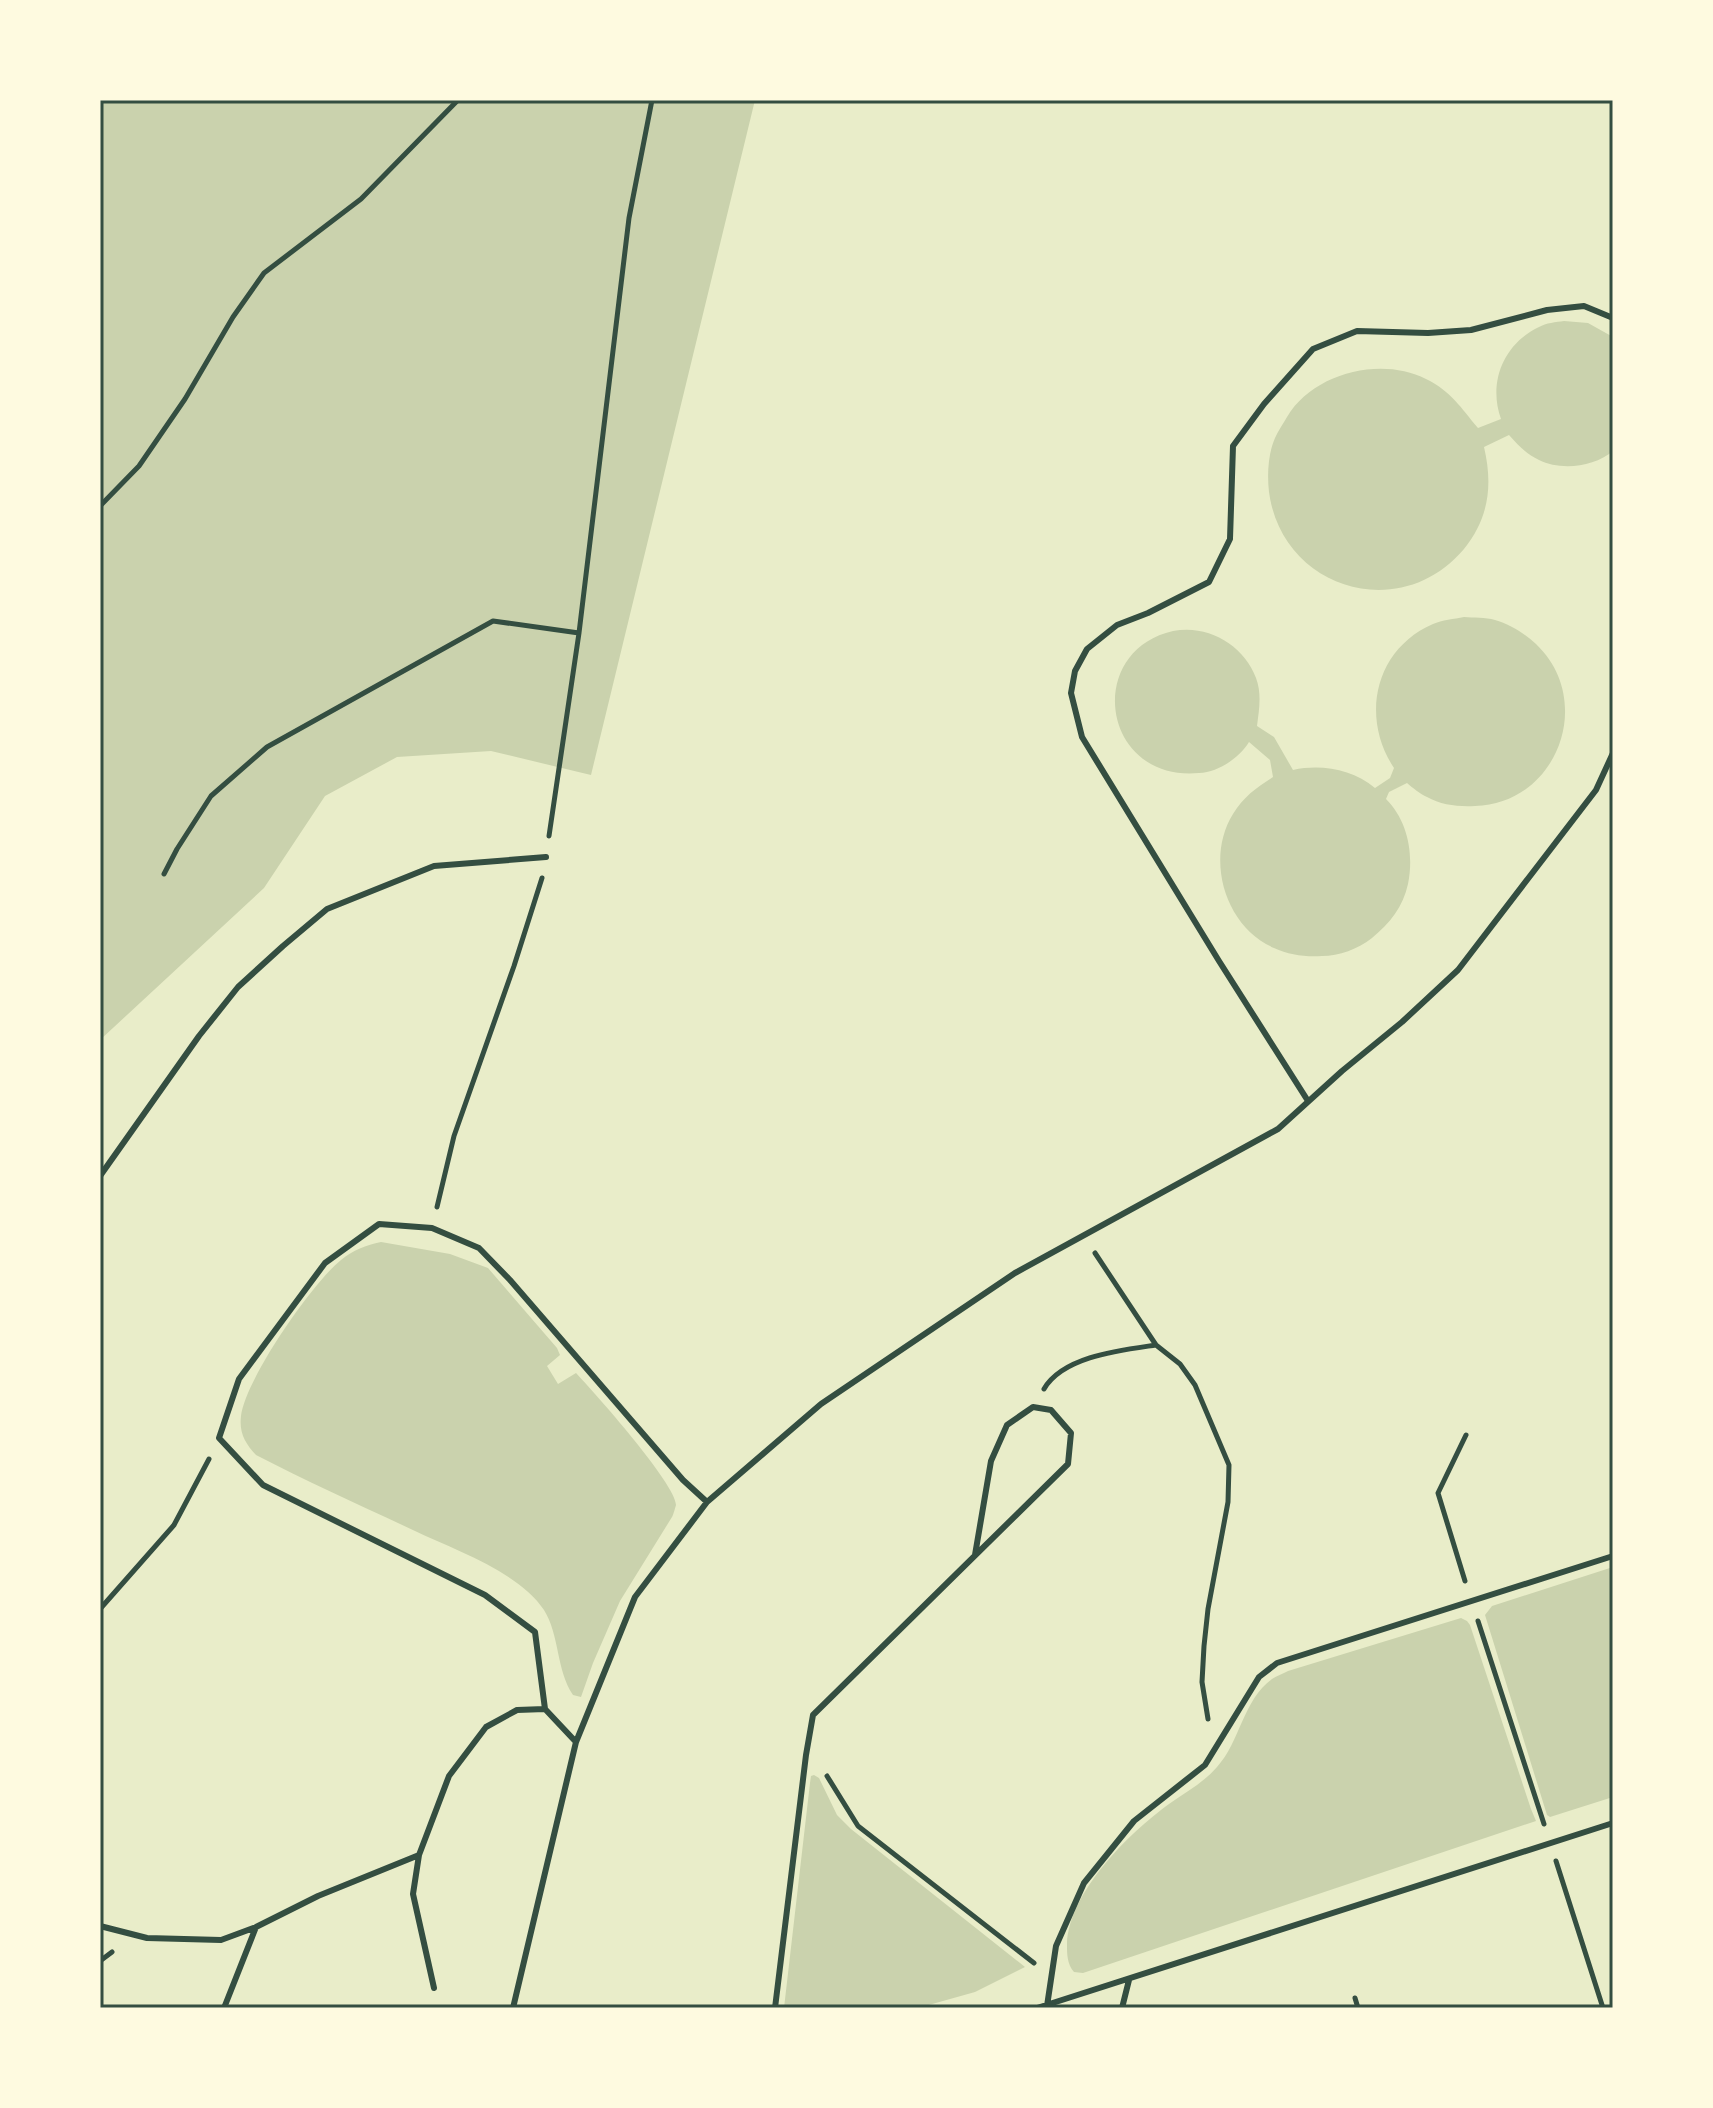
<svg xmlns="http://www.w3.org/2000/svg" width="1713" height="2108" font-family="Mulish,sans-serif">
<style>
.green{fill:#cad2ad}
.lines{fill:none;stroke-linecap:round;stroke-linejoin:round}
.path{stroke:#344e41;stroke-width:5}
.service{stroke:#344e41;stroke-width:6}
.neatline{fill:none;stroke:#344e41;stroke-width:3}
</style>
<rect width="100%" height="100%" fill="#e9edc9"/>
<!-- green -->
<path class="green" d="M 100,100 L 755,100 L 591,775 L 491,751 L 397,757 L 325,796 L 264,888 L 100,1040 Z
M 1564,321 L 1588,323 L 1613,337 L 1613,451 C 1594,467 1561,471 1539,460 C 1526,454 1518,445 1509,435 L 1484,447 C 1493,485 1489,518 1464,549 C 1400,625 1282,589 1269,492 C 1267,475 1268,454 1275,438 C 1278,431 1283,424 1287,417 C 1313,373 1381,356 1426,379 C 1451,391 1461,408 1478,428 L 1501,419 C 1488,383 1503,344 1539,327 C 1546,323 1556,322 1564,321 Z
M 1464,617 C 1474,618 1485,617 1495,620 C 1510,624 1525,634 1536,644 C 1596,701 1557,804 1475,806 C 1459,807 1441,805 1427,797 C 1420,794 1413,788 1407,783 L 1389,792 L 1386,799 C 1408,821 1414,854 1408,884 C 1403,907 1390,923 1372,938 C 1358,949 1339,956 1322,956 C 1305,957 1289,955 1274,948 C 1225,927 1205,859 1233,814 C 1243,797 1257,787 1273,777 L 1270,760 L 1249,742 C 1239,758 1219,772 1199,773 C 1101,782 1084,651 1173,631 C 1208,624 1244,645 1256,678 C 1262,694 1259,710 1257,726 L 1274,737 L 1293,770 C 1321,764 1352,769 1375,788 L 1390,778 L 1394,768 C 1360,717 1375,649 1433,624 C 1442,620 1454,619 1464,617 Z
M 381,1242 L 450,1254 L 488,1268 L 557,1348 L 560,1355 L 547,1366 L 558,1384 L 576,1373 C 594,1392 676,1484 676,1505 C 676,1505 673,1516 672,1517 L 620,1601 L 593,1663 L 581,1697 L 573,1695 C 556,1670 560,1636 544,1610 C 519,1572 455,1550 415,1531 C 362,1506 308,1482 256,1455 C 245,1443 239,1433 241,1416 C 245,1380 312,1283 341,1260 C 353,1250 366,1245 381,1242 Z
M 1613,1567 L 1613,1797 L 1550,1817 L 1547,1815 L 1485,1615 L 1492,1606 Z
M 1461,1618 L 1467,1621 L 1470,1625 L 1531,1809 L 1536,1821 L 1083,1973 L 1074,1972 C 1067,1964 1067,1954 1067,1944 C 1069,1892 1129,1833 1169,1804 C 1186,1792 1203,1783 1217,1767 C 1240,1742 1243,1700 1272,1679 C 1276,1676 1283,1674 1288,1671 Z
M 814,1775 L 819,1778 L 837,1815 L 851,1829 L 1025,1967 L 975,1992 L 918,2008 L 784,2008 L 810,1783 L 811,1776 Z"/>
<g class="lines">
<!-- path -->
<path class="path" d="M 100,506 L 139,466 L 185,399 L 233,317 L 264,273 L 361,199 L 458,100
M 549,836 L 579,633 L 629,218 L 652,100
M 164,874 L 177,849 L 211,796 L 267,747 L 493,621 L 579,633
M 437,1207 L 454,1136 L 514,966 L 542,878
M 1095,1253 L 1156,1345 L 1180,1364 L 1195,1385 L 1229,1465 L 1228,1502 L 1208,1609 L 1204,1646 L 1202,1682 L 1208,1719
M 1044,1389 C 1063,1356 1122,1350 1156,1345
M 1465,1581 L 1438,1493 L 1466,1435
M 100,1609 L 174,1525 L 209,1459
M 1478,1621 L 1544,1824
M 827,1776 L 858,1826 L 1034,1963
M 1556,1861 L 1603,2008
M 100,1961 L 112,1952
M 1355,1998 L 1358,2008"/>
<!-- service -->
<path class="service" d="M 1308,1101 L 1219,961 L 1082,737 L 1071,693 L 1075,671 L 1087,649 L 1117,625 L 1148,613 L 1209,582 L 1230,539 L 1233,446 L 1264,404 L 1313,349 L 1357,331 L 1428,333 L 1471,330 L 1547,310 L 1584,306 L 1613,318
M 100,1176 L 199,1036 L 238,987 L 283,946 L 327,909 L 434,866 L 546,857
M 707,1502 L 683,1480 L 510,1280 L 479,1248 L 432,1228 L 379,1224 L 325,1263 L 239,1379 L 219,1438 L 263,1485 L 485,1595 L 535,1632 L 545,1709 L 576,1742 L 635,1597 L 707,1502 L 821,1404 L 1015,1273 L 1278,1129 L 1342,1071 L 1402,1022 L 1458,970 L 1596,790 L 1613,753
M 419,1855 L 413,1894 L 434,1988
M 100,1926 L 147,1938 L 221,1940 L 256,1927 L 318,1896 L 419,1855 L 449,1776 L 486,1727 L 517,1710 L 545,1709
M 1047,2006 L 1056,1946 L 1084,1883 L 1134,1821 L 1205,1765 L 1259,1677 L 1277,1663 L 1613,1556
M 224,2008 L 256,1927
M 513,2008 L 576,1742
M 775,2008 L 806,1755 L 813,1715 L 1068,1464 L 1071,1433 L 1051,1410 L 1033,1407 L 1007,1425 L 991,1461 L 975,1555
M 1037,2008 L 1613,1823
M 1122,2008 L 1129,1980"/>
</g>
<!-- border -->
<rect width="1713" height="2108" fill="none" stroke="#fefae0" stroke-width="204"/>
<rect x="102" y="102" width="1509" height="1904" class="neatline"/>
</svg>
